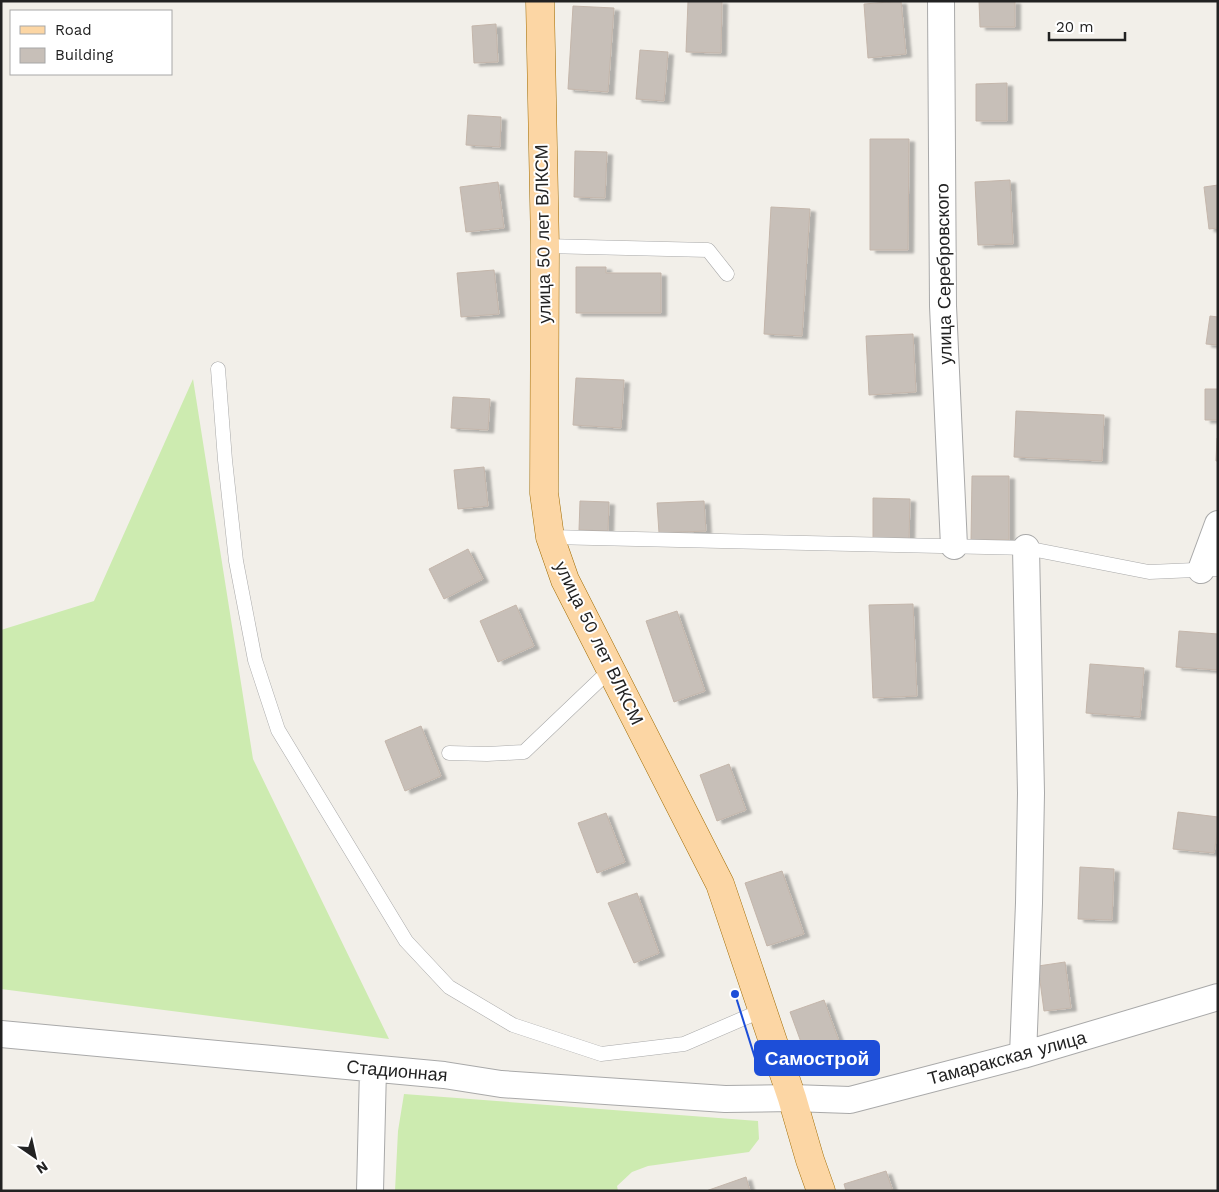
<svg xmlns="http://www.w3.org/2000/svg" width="1219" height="1192" font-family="'Work Sans',sans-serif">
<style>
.grass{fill:#cdebb0}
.building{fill:#c7bfb8;stroke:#c4b6ab;filter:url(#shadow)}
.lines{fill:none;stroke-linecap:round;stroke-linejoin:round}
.lane-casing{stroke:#a9a9a9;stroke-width:15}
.street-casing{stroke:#a9a9a9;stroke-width:28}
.primary-casing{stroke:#a06b00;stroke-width:29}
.lane{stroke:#fff;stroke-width:14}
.street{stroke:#fff;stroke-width:26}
.primary{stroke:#fcd6a4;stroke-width:28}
.labels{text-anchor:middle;stroke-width:4;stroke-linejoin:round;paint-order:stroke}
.street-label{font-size:18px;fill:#222;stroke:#fff}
.leader{fill:none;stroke:#1d4ed8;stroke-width:2}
.callout-dot{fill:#1d4ed8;stroke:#fff;stroke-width:2}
.callout{fill:#1d4ed8;stroke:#1d4ed8;stroke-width:2}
.callout-label{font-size:19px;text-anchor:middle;font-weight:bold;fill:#fff}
</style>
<defs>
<filter id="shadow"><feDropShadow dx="5.5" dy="3" stdDeviation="1" flood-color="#0004"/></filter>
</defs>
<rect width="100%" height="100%" fill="#f2efe9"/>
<!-- grass -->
<path class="grass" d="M 193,379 L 253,759 L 389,1039 L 1,989 L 1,630 L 94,601 Z
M 404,1094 L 758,1121 L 759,1139 L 749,1152 L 648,1166 L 632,1172 L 617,1186 L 618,1191 L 395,1191 L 398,1131 Z"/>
<!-- building -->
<path class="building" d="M 688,1 L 722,1 L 721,53 L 686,52 Z
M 901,1 L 906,54 L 868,58 L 864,4 Z
M 979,1 L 1015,1 L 1015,27 L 980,27 Z
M 573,6 L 614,8 L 608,92 L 568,89 Z
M 496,24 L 498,62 L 474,63 L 472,26 Z
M 640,50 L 668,52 L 664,101 L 636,99 Z
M 1007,83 L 1007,121 L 976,121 L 976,84 Z
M 468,115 L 501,117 L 500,147 L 466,145 Z
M 870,139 L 909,139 L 908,250 L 870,250 Z
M 575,151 L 607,152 L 605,198 L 574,197 Z
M 1010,180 L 1013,244 L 978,245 L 975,182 Z
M 498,182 L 504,228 L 466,232 L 460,187 Z
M 1218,185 L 1218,228 L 1209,229 L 1204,187 Z
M 771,207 L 810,209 L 802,336 L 764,334 Z
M 576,267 L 606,267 L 606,273 L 661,273 L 661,313 L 576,313 Z
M 494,270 L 499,314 L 461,317 L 457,273 Z
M 1210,316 L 1218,317 L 1218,345 L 1206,344 Z
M 913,334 L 916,392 L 869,395 L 866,336 Z
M 576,378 L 624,380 L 621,428 L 573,425 Z
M 1205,389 L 1218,389 L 1218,420 L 1205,420 Z
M 453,397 L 490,399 L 488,430 L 451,428 Z
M 1016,411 L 1104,415 L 1102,461 L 1014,457 Z
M 1217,438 L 1218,438 L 1218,461 L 1216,461 Z
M 484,467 L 488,506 L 458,509 L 454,470 Z
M 972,476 L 1009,476 L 1009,540 L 971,540 Z
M 873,498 L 910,499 L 909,541 L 873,540 Z
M 580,501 L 609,502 L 608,531 L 579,530 Z
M 704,501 L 706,531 L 659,533 L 657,503 Z
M 468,549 L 483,579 L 444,599 L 429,569 Z
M 913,604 L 917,696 L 873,698 L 869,605 Z
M 516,605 L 534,646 L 498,662 L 480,621 Z
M 677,611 L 705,691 L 674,702 L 646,621 Z
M 1179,631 L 1218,634 L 1217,670 L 1176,667 Z
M 1090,664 L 1144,668 L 1140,717 L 1086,713 Z
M 421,726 L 441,776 L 405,791 L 385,741 Z
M 729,764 L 746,810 L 717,821 L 700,775 Z
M 1178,812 L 1218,817 L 1218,829 L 1214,853 L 1173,849 Z
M 606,813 L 625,862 L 597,873 L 578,823 Z
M 1080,867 L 1114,869 L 1112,920 L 1078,919 Z
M 782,871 L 804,934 L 767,946 L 745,883 Z
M 637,893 L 659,953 L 634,963 L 608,903 Z
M 1065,962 L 1071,1008 L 1044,1011 L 1038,966 Z
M 824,1000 L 843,1052 L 809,1064 L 790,1012 Z
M 886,1171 L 893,1191 L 846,1191 L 844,1184 Z
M 746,1177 L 750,1191 L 706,1191 Z"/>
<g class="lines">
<!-- lane casing -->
<g class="lane-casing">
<path id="lane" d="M 545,246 L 708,250 L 727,274
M 218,369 L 225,460 L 236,561 L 255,660 L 278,730 L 406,941 L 449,987 L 513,1025 L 601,1054 L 684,1044 L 763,1010
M 550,537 L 1026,548 L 1149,572 L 1218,569
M 449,753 L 487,754 L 524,752 L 610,670"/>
</g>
<!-- street casing -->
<g class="street-casing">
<path id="street" d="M 941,1 L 943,306 L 954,546
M 1201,570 L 1218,524
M 1,1034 L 444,1075 L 501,1084 L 725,1099 L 792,1098 L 850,1100 L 1023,1055 L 1218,997
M 1023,1055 L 1029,903 L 1031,793 L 1026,548
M 370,1191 L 373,1069"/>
</g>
<!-- primary casing -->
<g class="primary-casing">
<path id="primary" d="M 540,1 L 545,246 L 544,493 L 550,537 L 565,580 L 720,884 L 792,1098 L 810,1160 L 821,1191"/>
</g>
<!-- lane -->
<use href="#lane" class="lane"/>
<!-- street -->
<use href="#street" class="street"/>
<!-- primary -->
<use href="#primary" class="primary"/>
</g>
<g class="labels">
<!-- street labels -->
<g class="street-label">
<text transform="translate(543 234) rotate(-91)" y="6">улица 50 лет ВЛКСМ</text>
<text transform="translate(944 274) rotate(-91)" y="6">улица Серебровского</text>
<text transform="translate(599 643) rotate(64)" y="6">улица 50 лет ВЛКСМ</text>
<text transform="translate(1007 1058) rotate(-15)" y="6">Тамаракская улица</text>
<text transform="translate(397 1071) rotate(5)" y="6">Стадионная</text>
</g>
</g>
<!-- callouts -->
<path class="leader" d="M735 994L755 1058"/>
<circle class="callout-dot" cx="735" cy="994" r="5"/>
<rect class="callout" x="755" y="1041" width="124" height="34" rx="5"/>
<g class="callout-label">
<text x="817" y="1065">Самострой</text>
</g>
<!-- border -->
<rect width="1219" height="1192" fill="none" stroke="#222222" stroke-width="5"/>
<!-- legend -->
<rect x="10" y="10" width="162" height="65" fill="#ffffff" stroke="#a7a7a7"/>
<rect x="20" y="26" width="25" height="8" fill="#fcd6a4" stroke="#a7a7a7"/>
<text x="55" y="35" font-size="15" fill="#222222">Road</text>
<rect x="20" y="48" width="25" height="15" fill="#c7bfb8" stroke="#a7a7a7"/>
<text x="55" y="60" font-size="15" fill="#222222">Building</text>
<!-- north arrow -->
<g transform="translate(35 1157) rotate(146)" stroke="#ffffff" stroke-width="4" paint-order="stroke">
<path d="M0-4L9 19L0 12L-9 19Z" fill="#222222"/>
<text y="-8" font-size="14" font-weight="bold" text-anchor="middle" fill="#222222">N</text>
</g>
<!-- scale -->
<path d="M1049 32v8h76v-8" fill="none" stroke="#222222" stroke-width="2.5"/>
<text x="1056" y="32" font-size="15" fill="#222222" stroke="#ffffff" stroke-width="4" paint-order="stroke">20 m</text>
</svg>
